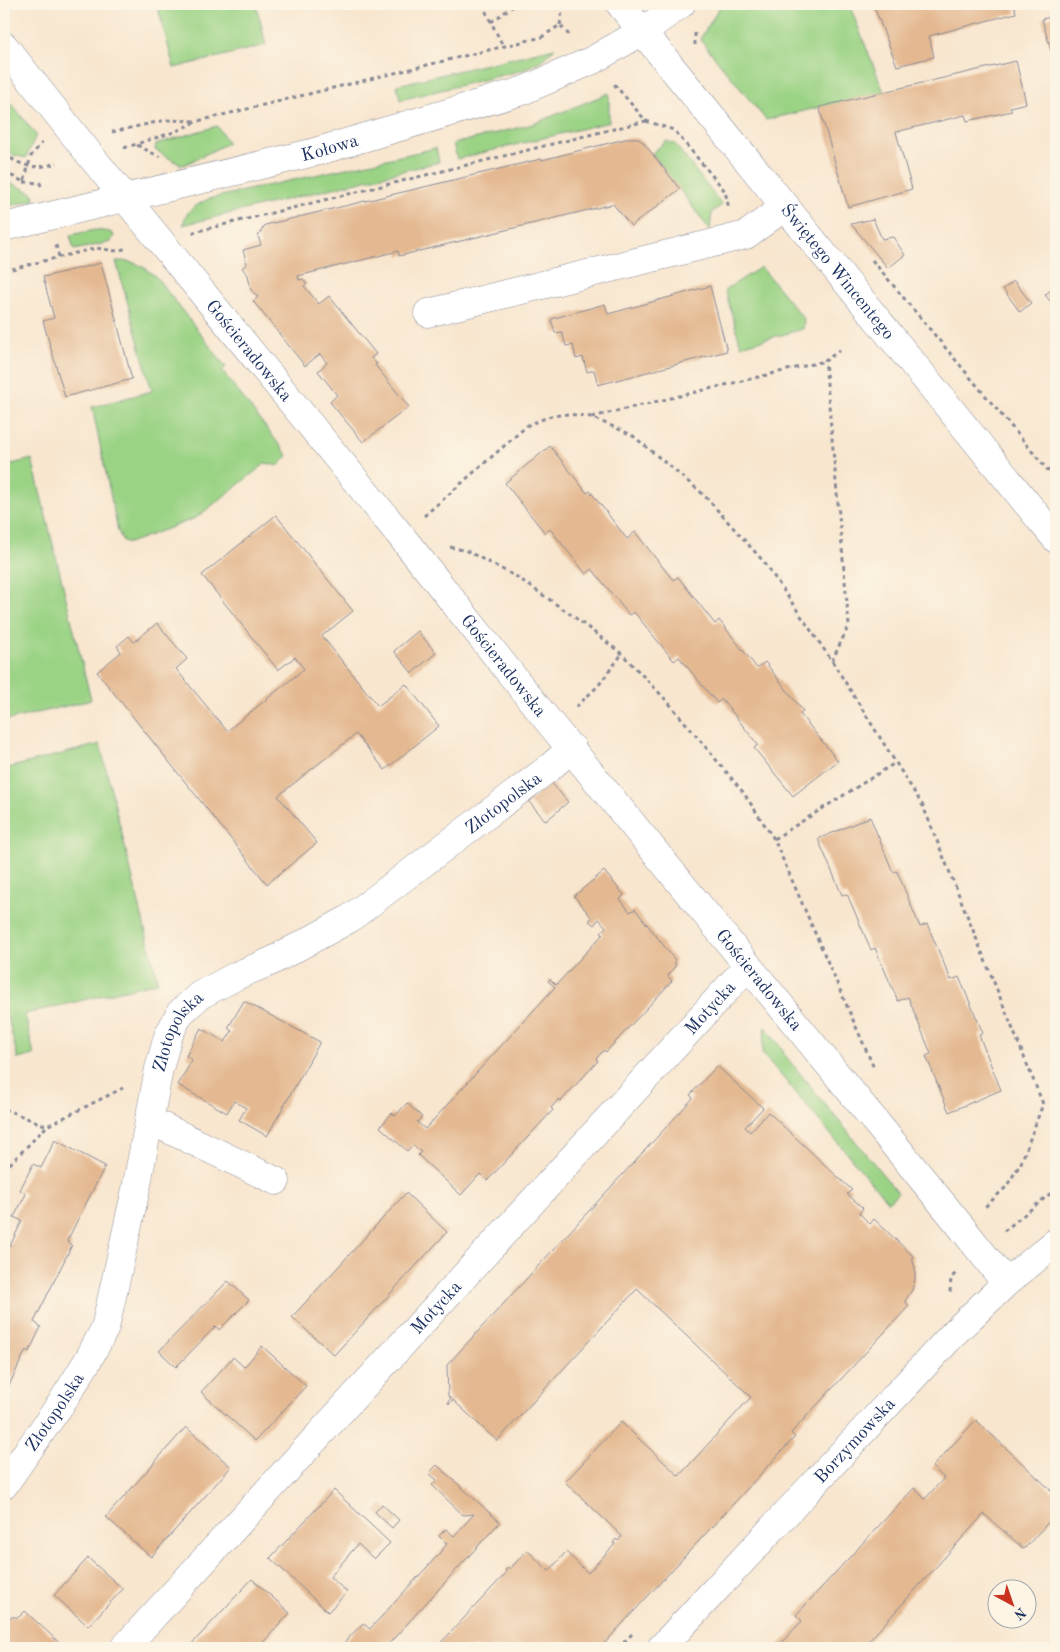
<svg xmlns="http://www.w3.org/2000/svg" width="1060" height="1652" font-family="'Old Standard TT',serif">
<style>
.green{fill:#9bd385;stroke:#5b8172}
.building{fill:#e4b992}
.lines{fill:none;stroke-linecap:round;stroke-linejoin:round}
.minor-casing{stroke:#8a8a96;stroke-width:29}
.path{stroke:#8a8a96;stroke-width:3;stroke-dasharray:4 4;stroke-linecap:butt}
.minor{stroke:#fff;stroke-width:28}
.labels{text-anchor:middle;stroke-width:5;stroke-linejoin:round;paint-order:stroke}
.street-label{font-size:18px;fill:#1b2f5e;stroke:#fcf5e5}
</style>
<rect width="100%" height="100%" fill="#fcf5e5"/>
<filter id="ink" filterUnits="userSpaceOnUse"><feTurbulence type="fractalNoise" baseFrequency=".02" numOctaves="2"/><feDisplacementMap in="SourceGraphic" scale="10" xChannelSelector="R" yChannelSelector="G"/><feConvolveMatrix kernelMatrix="1 2 1 2 8 2 1 2 1" color-interpolation-filters="sRGB"/></filter>
<filter id="wash" filterUnits="userSpaceOnUse"><feTurbulence type="fractalNoise" baseFrequency=".0096" numOctaves="4" result="noise"/><feDisplacementMap in="SourceGraphic" scale="20" xChannelSelector="R" yChannelSelector="G"/><feGaussianBlur stdDeviation="1.12" result="paint"/><feColorMatrix in="noise" values="0 0 0 0 0 0 0 0 0 0 0 0 0 0 0 0 0 1.4 0 .05"/><feComposite in="paint" operator="in"/></filter>
<g filter="url(#wash)">
<rect width="100%" height="100%" fill="#f8e6cf"/>
<!-- green -->
<path class="green" d="M 157,4 L 256,4 L 266,45 L 174,68 Z
M 725,4 L 849,4 L 884,92 L 766,120 L 700,39 L 719,8 Z
M 555,48 L 542,60 L 523,70 L 400,100 L 397,85 Z
M 609,93 L 609,122 L 457,159 L 453,144 L 533,124 Z
M 6,103 L 12,104 L 36,135 L 26,158 L 13,155 L 4,148 L 4,104 Z
M 217,126 L 228,143 L 186,164 L 181,165 L 155,150 L 156,144 Z
M 666,141 L 675,144 L 722,205 L 712,212 L 710,230 L 652,153 Z
M 436,148 L 439,162 L 183,225 C 186,209 195,207 208,199 Z
M 4,180 L 33,193 L 35,200 L 4,207 Z
M 95,230 L 110,232 L 114,235 L 111,242 L 74,250 L 70,235 Z
M 116,261 C 135,261 143,265 157,278 L 226,367 L 222,371 L 288,456 L 278,466 L 266,463 L 196,518 L 129,543 L 123,541 L 118,531 L 92,407 L 152,391 Z
M 761,267 L 804,319 L 803,329 L 741,346 L 725,290 Z
M 32,459 L 91,700 L 4,721 L 4,466 Z
M 100,744 L 158,982 L 25,1014 L 34,1055 L 18,1059 L 8,1018 L 4,1019 L 4,769 Z
M 765,1027 L 783,1050 L 784,1054 L 898,1193 L 888,1202 L 762,1053 Z"/>
<g id="blocks">
<!-- building -->
<path class="building" d="M 873,4 L 1014,4 L 1016,13 L 929,36 L 934,57 L 897,66 Z
M 1056,16 L 1056,50 L 1051,51 L 1042,19 Z
M 1016,61 L 1026,103 L 1010,107 L 1012,111 L 967,121 L 965,115 L 896,132 L 912,189 L 848,207 L 819,107 Z
M 629,138 L 637,138 L 643,142 L 680,189 L 631,226 L 613,204 L 399,256 L 398,251 L 298,276 L 299,280 L 303,279 L 307,284 L 304,286 L 319,304 L 329,296 L 376,354 L 371,358 L 377,364 L 375,365 L 409,407 L 363,442 L 330,402 L 337,395 L 318,371 L 327,363 L 320,354 L 305,366 L 253,301 L 258,297 L 251,290 L 248,275 L 242,268 L 247,264 L 243,250 L 261,245 L 258,236 L 265,225 L 541,159 L 542,160 Z
M 873,219 L 882,239 L 893,237 L 905,255 L 888,268 L 851,224 Z
M 101,263 L 132,379 L 65,397 L 43,321 L 54,318 L 43,277 Z
M 1014,281 L 1031,303 L 1020,312 L 1003,289 Z
M 1056,285 L 1056,308 L 1045,295 Z
M 710,286 L 727,351 L 598,385 L 594,370 L 587,372 L 583,357 L 576,359 L 573,345 L 566,346 L 562,332 L 555,333 L 551,319 L 605,304 L 608,314 Z
M 550,446 L 587,493 L 590,491 L 627,539 L 635,532 L 673,580 L 678,577 L 715,624 L 719,620 L 757,668 L 765,662 L 803,711 L 800,714 L 838,761 L 793,796 L 754,748 L 758,745 L 722,699 L 717,703 L 679,657 L 674,661 L 634,612 L 629,615 L 592,569 L 586,574 L 550,529 L 545,533 L 505,483 Z
M 276,515 L 353,611 L 322,636 L 378,706 L 406,684 L 439,726 L 385,770 L 356,734 L 278,796 L 317,843 L 267,884 L 97,672 L 121,652 L 117,646 L 129,636 L 134,642 L 157,623 L 187,659 L 176,669 L 227,731 L 304,669 L 295,657 L 278,670 L 202,575 Z
M 418,631 L 436,653 L 412,673 L 394,651 Z
M 551,782 L 568,802 L 546,821 L 529,802 Z
M 870,817 L 893,872 L 897,871 L 920,927 L 927,924 L 951,980 L 959,977 L 983,1033 L 979,1035 L 1001,1090 L 949,1112 L 926,1056 L 931,1054 L 908,997 L 898,1001 L 875,948 L 871,950 L 847,894 L 842,895 L 818,839 Z
M 604,871 L 624,895 L 620,899 L 630,912 L 635,909 L 675,960 L 675,966 L 668,976 L 672,981 L 606,1052 L 604,1050 L 596,1059 L 598,1061 L 561,1101 L 559,1099 L 551,1108 L 553,1110 L 487,1181 L 480,1174 L 461,1195 L 418,1155 L 421,1152 L 413,1145 L 407,1151 L 380,1127 L 392,1113 L 395,1116 L 407,1103 L 422,1117 L 417,1122 L 425,1129 L 555,987 L 548,981 L 550,979 L 556,985 L 603,934 L 601,932 L 606,927 L 599,919 L 594,925 L 589,921 L 592,918 L 574,896 Z
M 244,1001 L 320,1042 L 267,1136 L 239,1120 L 246,1108 L 234,1101 L 227,1113 L 178,1085 L 192,1060 L 186,1056 L 201,1028 L 225,1042 L 232,1031 L 228,1028 Z
M 717,1066 L 763,1108 L 745,1127 L 750,1132 L 768,1112 L 852,1190 L 847,1194 L 863,1208 L 859,1213 L 870,1224 L 874,1219 L 913,1256 L 912,1258 L 915,1268 L 915,1279 L 912,1290 L 905,1301 L 909,1306 L 791,1433 L 795,1437 L 600,1648 L 436,1648 L 507,1572 L 505,1571 L 508,1567 L 510,1569 L 527,1550 L 549,1571 L 566,1552 L 588,1573 L 615,1544 L 613,1543 L 616,1539 L 618,1541 L 622,1536 L 565,1482 L 621,1422 L 679,1476 L 751,1397 L 637,1289 L 497,1441 L 453,1400 L 449,1404 L 448,1402 L 451,1398 L 448,1396 L 447,1365 L 693,1098 L 690,1095 Z
M 55,1140 L 105,1166 L 67,1241 L 72,1245 L 34,1322 L 41,1327 L 29,1352 L 26,1350 L 4,1396 L 4,1243 L 10,1246 L 22,1221 L 14,1217 L 26,1194 L 20,1190 L 33,1164 L 41,1168 Z
M 406,1193 L 447,1232 L 334,1355 L 292,1317 Z
M 228,1281 L 249,1300 L 219,1330 L 216,1326 L 176,1367 L 159,1351 Z
M 262,1346 L 306,1386 L 255,1441 L 201,1392 L 233,1357 L 244,1367 Z
M 976,1420 L 1056,1495 L 1056,1514 L 1024,1549 L 984,1514 L 867,1643 L 872,1648 L 782,1648 L 779,1645 L 802,1621 L 796,1615 L 914,1488 L 925,1499 L 944,1478 L 932,1467 Z
M 186,1427 L 231,1467 L 151,1557 L 106,1517 Z
M 437,1465 L 500,1522 L 385,1648 L 339,1648 L 363,1623 L 370,1629 L 438,1555 L 447,1544 L 439,1536 L 446,1529 L 454,1536 L 474,1514 L 463,1515 L 432,1485 L 437,1480 L 429,1473 Z
M 334,1490 L 390,1543 L 374,1559 L 358,1544 L 330,1577 L 347,1592 L 328,1612 L 270,1558 Z
M 382,1504 L 399,1520 L 392,1528 L 375,1512 Z
M 88,1558 L 123,1589 L 88,1626 L 54,1595 Z
M 252,1579 L 290,1613 L 258,1648 L 188,1648 Z
M 25,1611 L 65,1648 L 4,1648 L 4,1621 L 11,1617 L 19,1617 Z"/>
</g>
</g>
<g filter="url(#ink)">
<use href="#blocks" fill-opacity="0" stroke="#8a8a96" stroke-width="1"/>
<g class="lines">
<!-- minor casing -->
<g class="minor-casing">
<g id="minor">
<path id="s1" d="M 620,4 L 1056,539"/>
<path id="s2" d="M 4,46 L 90,155 L 401,536 L 549,722 L 959,1224 L 1006,1283"/>
<path id="s3" d="M 4,227 L 315,152 L 522,91 L 593,60 L 643,31 L 681,4"/>
<path d="M 428,313 L 746,235 L 786,206"/>
<path d="M 149,1120 L 276,1181"/>
<path id="s4" d="M 4,1485 L 62,1402 L 87,1362 L 105,1328 L 136,1189 L 159,1069 L 168,1036 L 180,1013 L 200,995 L 238,975 L 272,961 L 349,919 L 549,768 L 572,748"/>
<path id="s5" d="M 124,1648 L 748,966"/>
<path id="s6" d="M 661,1648 L 956,1331 L 1006,1283 L 1056,1242"/>
</g>
</g>
<!-- path -->
<path class="path" d="M 482,4 L 503,46
M 491,22 L 516,4
M 560,25 L 563,4
M 695,45 L 695,32
M 646,121 L 674,130 L 725,191 L 729,209
M 112,132 L 166,120 L 197,121
M 137,145 L 160,157
M 124,148 L 174,132 L 198,121 L 542,37 L 560,25 L 571,37
M 4,154 C 23,167 35,170 57,163
M 4,172 L 24,182 L 31,156 L 42,143
M 24,182 L 40,183 L 41,186
M 194,234 L 194,232 L 646,121 L 614,84
M 56,245 L 59,257
M 872,260 L 1056,480
M 4,271 L 96,248 L 117,251 L 127,248
M 592,417 L 825,361
M 424,516 L 528,425 L 551,416 L 568,414 L 591,417 L 632,435 L 703,494 L 764,562 L 832,661 L 923,806 L 1043,1104 L 1021,1163 L 1006,1187 L 984,1208
M 450,547 L 467,551 L 517,577 L 573,616 L 622,654 L 668,702 L 743,792 L 774,839 L 874,1068
M 832,661 L 849,625 L 825,361 L 840,350
M 576,707 L 598,686 L 622,654
M 774,839 L 895,763
M 4,1109 L 47,1126 L 123,1088
M 4,1170 L 47,1126
M 1004,1231 L 1056,1189
M 950,1292 L 951,1278 L 958,1271
M 618,1648 L 632,1634"/>
<!-- minor -->
<use href="#minor" class="minor"/>
</g>
</g>
<g class="labels">
<!-- street labels -->
<g class="street-label">
<text dy="6" stroke="none"><textPath href="#s3" startOffset="335">Kołowa</textPath></text>
<text dy="6" stroke="none"><textPath href="#s1" startOffset="345">Świętego Wincentego</textPath></text>
<text dy="6" stroke="none"><textPath href="#s2" startOffset="391">Gościeradowska</textPath></text>
<text dy="6" stroke="none"><textPath href="#s2" startOffset="796">Gościeradowska</textPath></text>
<text dy="6" stroke="none"><textPath href="#s4" startOffset="899">Złotopolska</textPath></text>
<text dy="6" stroke="none"><textPath href="#s2" startOffset="1201">Gościeradowska</textPath></text>
<text dy="6" stroke="none"><textPath href="#s5" startOffset="868">Motycka</textPath></text>
<text dy="6" stroke="none"><textPath href="#s4" startOffset="494">Złotopolska</textPath></text>
<text dy="6" stroke="none"><textPath href="#s5" startOffset="462">Motycka</textPath></text>
<text dy="6" stroke="none"><textPath href="#s4" startOffset="89">Złotopolska</textPath></text>
<text dy="6" stroke="none"><textPath href="#s6" startOffset="284">Borzymowska</textPath></text>
</g>
</g>
<!-- margin -->
<rect width="1060" height="1652" fill="none" stroke="#fcf5e5" stroke-width="20"/>
<!-- north arrow -->
<g transform="translate(1012 1604) rotate(140)"><circle r="24" fill="#fcf5e5" stroke="#a2a6af"/>
<path d="M0-4L9 19L0 12L-9 19Z" fill="#c8321e"/>
<text y="-8" font-size="14" font-weight="bold" text-anchor="middle" fill="#1b2f5e">N</text>
</g>
</svg>
